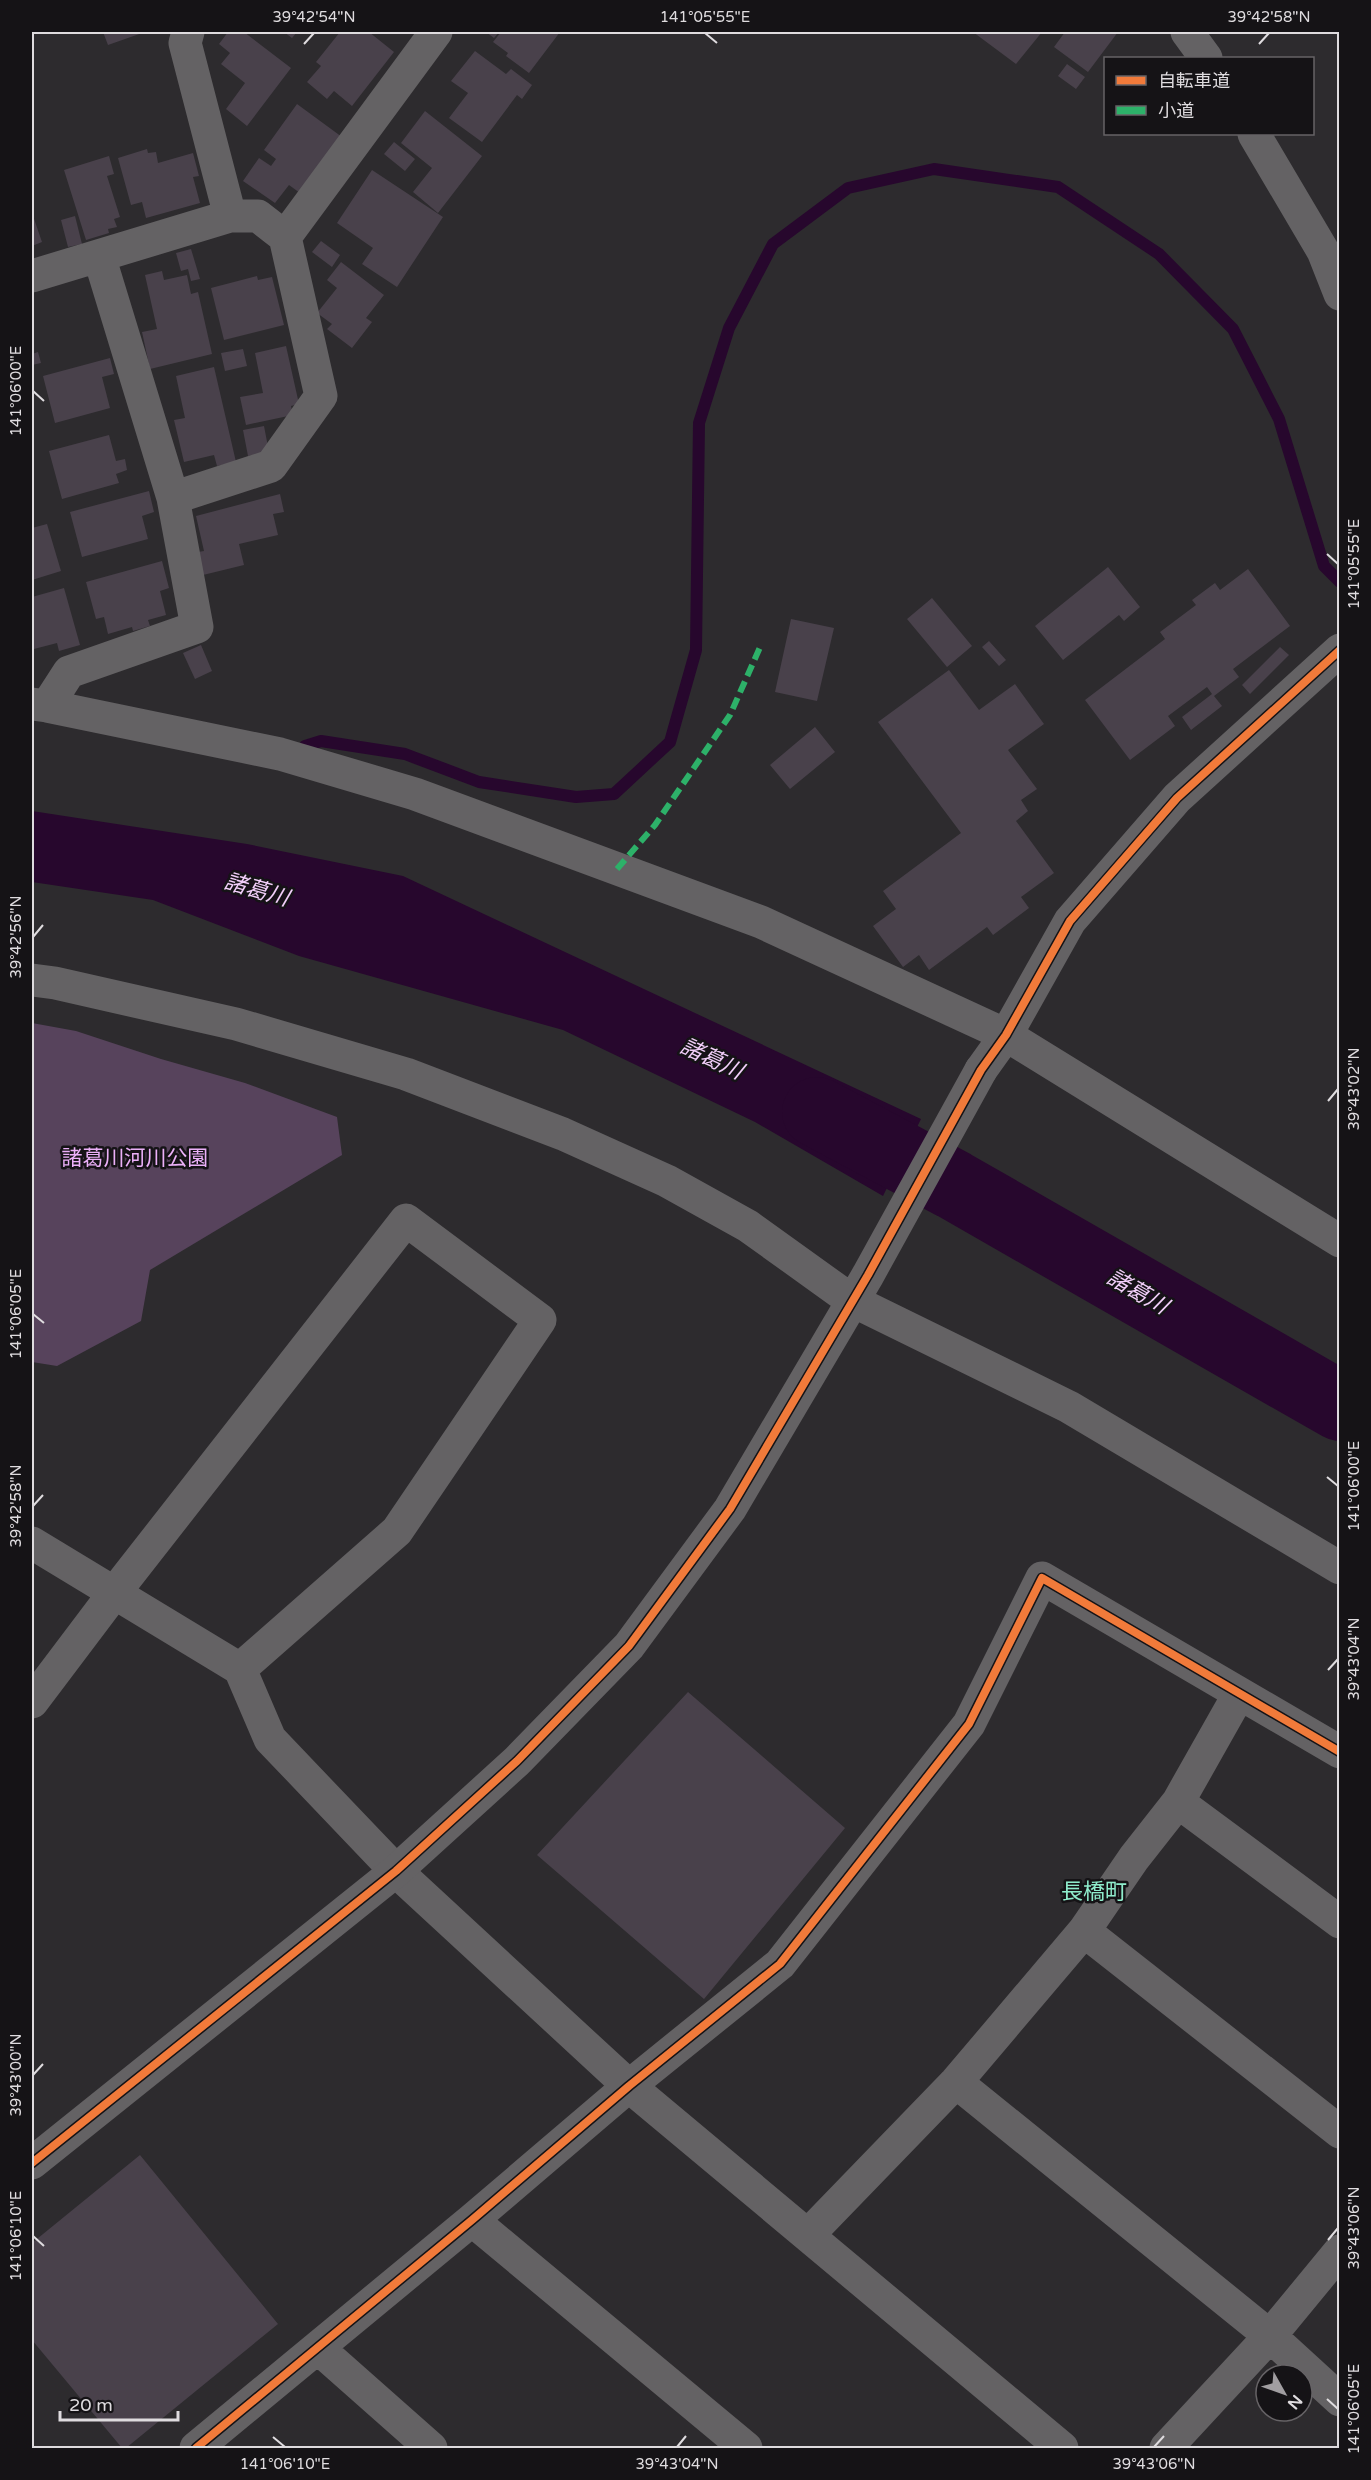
<svg xmlns="http://www.w3.org/2000/svg" width="1371" height="2480" font-family="'Varela Round','Noto Sans JP',sans-serif">
<style>
.green{fill:#57435c}
.water{fill:#27072d}
.lines{fill:none;stroke-linecap:round;stroke-linejoin:round}
.stream{stroke:#27072d;stroke-width:12}
.river{stroke:#27072d;stroke-width:70}
.building{fill:#49414b}
.street{stroke:#646264;stroke-width:33}
.secondary{stroke:#646264;stroke-width:33}
.quiet{stroke:#2db169;stroke-width:6;stroke-dasharray:12 6;stroke-linecap:butt}
.cycleway-casing{stroke:#151316;stroke-width:11}
.cycleway{stroke:#f17a3a;stroke-width:8}
.ticks{fill:none;stroke:#dfdcdf;stroke-width:2}
.labels{text-anchor:middle;stroke-width:5;stroke-linejoin:round;paint-order:stroke}
.park-label{font-size:21px;fill:#ebb0f8;stroke:#151316}
.water-label{font-size:22px;font-style:italic;fill:#f2cffa;stroke:#151316}
.neighbourhood-label{font-size:22px;fill:#8feccc;stroke:#151316}
.neatline{fill:none;stroke:#dfdcdf;stroke-width:2}
.ticks-label{font-size:15px;text-anchor:middle;fill:#dfdcdf}
</style>
<rect width="100%" height="100%" fill="#2d2b2e"/>
<!-- green -->
<path class="green" d="M 32,1023 L 76,1031 L 161,1059 L 245,1083 L 337,1117 L 342,1155 L 150,1270 L 141,1321 L 57,1366 L 32,1362 Z"/>
<!-- water -->
<path class="water" d="M 32,811 L 247,844 L 403,876 L 921,1119 L 883,1196 L 755,1122 L 563,1030 L 299,956 L 153,900 L 32,882 Z"/>
<g class="lines">
<!-- stream -->
<path class="stream" d="M 305,746 L 321,741 L 405,754 L 479,782 L 576,797 L 614,794 L 670,742 L 696,650 L 699,423 L 729,328 L 773,244 L 848,188 L 934,169 L 1058,187 L 1159,254 L 1233,329 L 1279,419 L 1324,566 L 1340,582"/>
<!-- river -->
<path class="river" d="M 817,1112 L 954,1185 L 1340,1406"/>
</g>
<!-- building -->
<path class="building" d="M 103,32 L 145,32 L 108,45 Z
M 228,32 L 244,32 L 291,68 L 247,126 L 226,109 L 245,83 L 221,64 L 230,53 L 219,44 Z
M 284,32 L 297,32 L 292,38 Z
M 340,32 L 369,32 L 394,52 L 352,106 L 334,91 L 327,99 L 307,82 L 321,66 L 316,62 Z
M 486,32 L 499,32 L 494,38 Z
M 501,32 L 560,32 L 529,73 L 506,56 L 508,53 L 493,42 Z
M 973,32 L 1042,32 L 1016,64 Z
M 1065,32 L 1118,32 L 1088,72 L 1054,47 Z
M 475,51 L 506,74 L 511,69 L 532,85 L 522,99 L 517,95 L 482,142 L 449,118 L 468,93 L 451,81 Z
M 1067,64 L 1085,77 L 1076,89 L 1058,76 Z
M 297,104 L 342,137 L 300,193 L 289,185 L 275,203 L 243,181 L 259,158 L 271,166 L 276,159 L 264,150 Z
M 425,111 L 482,156 L 438,213 L 413,192 L 432,168 L 401,143 Z
M 394,142 L 415,159 L 405,171 L 384,154 Z
M 147,149 L 148,153 L 156,152 L 158,163 L 193,153 L 199,176 L 193,177 L 200,203 L 146,218 L 142,202 L 131,205 L 118,158 Z
M 109,156 L 114,174 L 107,176 L 120,217 L 114,219 L 117,227 L 108,229 L 109,233 L 86,240 L 64,170 Z
M 372,170 L 443,217 L 397,287 L 362,264 L 373,248 L 337,223 Z
M 32,213 L 42,242 L 32,246 Z
M 75,216 L 82,244 L 68,247 L 61,220 Z
M 321,241 L 340,255 L 332,267 L 312,252 Z
M 191,249 L 200,279 L 191,281 L 188,269 L 181,271 L 176,253 Z
M 341,262 L 384,295 L 366,318 L 372,322 L 352,348 L 327,329 L 332,324 L 317,313 L 337,288 L 327,280 Z
M 162,271 L 164,280 L 187,275 L 191,294 L 198,292 L 212,354 L 150,369 L 142,332 L 157,329 L 145,275 Z
M 257,276 L 258,280 L 272,277 L 284,325 L 224,340 L 211,288 Z
M 286,346 L 299,404 L 291,406 L 293,415 L 246,425 L 240,397 L 263,393 L 255,353 Z
M 243,349 L 247,366 L 225,371 L 221,353 Z
M 38,352 L 41,363 L 32,365 L 32,354 Z
M 110,358 L 114,374 L 102,377 L 110,408 L 55,423 L 43,376 Z
M 214,367 L 236,462 L 217,466 L 214,455 L 184,462 L 174,420 L 185,418 L 176,376 Z
M 264,426 L 269,452 L 248,456 L 243,430 Z
M 109,435 L 116,461 L 125,459 L 127,470 L 116,474 L 119,483 L 62,499 L 49,451 Z
M 149,491 L 154,512 L 142,516 L 148,539 L 82,557 L 70,512 Z
M 280,494 L 284,512 L 273,514 L 278,535 L 239,544 L 244,565 L 203,575 L 198,552 L 204,551 L 196,516 Z
M 47,524 L 61,571 L 32,580 L 32,528 Z
M 162,561 L 169,588 L 160,591 L 166,615 L 148,620 L 150,626 L 133,631 L 132,627 L 108,634 L 104,617 L 96,619 L 86,582 Z
M 1108,567 L 1140,607 L 1124,621 L 1119,615 L 1063,660 L 1035,626 Z
M 1248,569 L 1290,626 L 1233,669 L 1239,677 L 1214,696 L 1222,706 L 1191,730 L 1182,717 L 1212,694 L 1207,687 L 1168,716 L 1175,726 L 1130,760 L 1085,700 L 1165,639 L 1160,632 L 1196,605 L 1192,600 L 1215,583 L 1220,590 Z
M 64,588 L 80,645 L 59,651 L 57,643 L 34,649 L 32,640 L 32,597 Z
M 932,598 L 972,646 L 947,667 L 907,619 Z
M 791,619 L 834,628 L 817,701 L 775,692 Z
M 989,641 L 1006,660 L 999,666 L 982,647 Z
M 201,645 L 212,671 L 195,679 L 183,653 Z
M 1280,647 L 1289,655 L 1250,694 L 1242,685 Z
M 949,670 L 979,710 L 1015,684 L 1044,724 L 1008,750 L 1037,789 L 1021,800 L 1028,811 L 1016,821 L 1054,873 L 1021,897 L 1029,908 L 993,935 L 987,927 L 929,970 L 919,955 L 903,967 L 873,926 L 896,909 L 883,891 L 961,833 L 878,722 Z
M 815,727 L 835,752 L 790,789 L 770,765 Z
M 688,1692 L 845,1828 L 704,1999 L 537,1855 Z
M 140,2155 L 278,2324 L 126,2448 L 122,2448 L 32,2340 L 32,2243 Z"/>
<g class="lines">
<!-- street -->
<path class="street" d="M 188,32 L 185,43 L 230,216
M 1187,32 L 1206,58
M 1254,134 L 1323,251 L 1340,294
M 99,256 L 173,498
M 32,276 L 230,216 L 258,216 L 285,237
M 32,704 L 47,706 L 280,754 L 415,794 L 761,922 L 1006,1035 L 1340,1241
M 47,706 L 69,672 L 197,627 L 173,498 L 271,466 L 321,396 L 285,237 L 436,32
M 981,1070 L 1006,1035 L 1070,921 L 1177,798 L 1340,650
M 32,1543 L 240,1669 L 270,1739 L 396,1871 L 629,2086 L 1062,2448
M 32,1702 L 115,1592 L 406,1220 L 540,1320 L 397,1531 L 240,1669
M 1178,1802 L 1340,1922
M 1084,1931 L 1340,2132
M 956,2082 L 1270,2336 L 1340,2400
M 472,2220 L 746,2448
M 808,2235 L 956,2082 L 1084,1931 L 1134,1858 L 1178,1802 L 1239,1694
M 318,2348 L 431,2448
M 196,2448 L 472,2220 L 629,2086 L 780,1964 L 969,1724 L 1042,1578 L 1340,1752
M 1166,2448 L 1270,2336 L 1340,2251"/>
<!-- secondary -->
<path class="secondary" d="M 32,980 L 55,983 L 236,1024 L 406,1074 L 563,1134 L 667,1181 L 748,1226 L 851,1300 L 1069,1407 L 1340,1568
M 32,2163 L 396,1871 L 517,1761 L 629,1646 L 730,1509 L 868,1275 L 981,1070"/>
<!-- quiet -->
<path class="quiet" d="M 617,869 L 655,825 L 730,715 L 761,645"/>
<!-- cycleway casing -->
<g class="cycleway-casing">
<path id="cycleway" d="M 32,2163 L 396,1871 L 517,1761 L 629,1646 L 730,1509 L 868,1275 L 981,1070 L 1006,1035 L 1070,921 L 1177,798 L 1340,650
M 196,2448 L 472,2220 L 629,2086 L 780,1964 L 969,1724 L 1042,1578 L 1340,1752"/>
</g>
<!-- cycleway -->
<use href="#cycleway" class="cycleway"/>
</g>
<!-- ticks -->
<path class="ticks" d="M 705,33 L 717,43M 304,44 L 314,33M 1259,44 L 1269,33M 33,391 L 44,401M 1327,554 L 1338,564M 33,937 L 43,925M 1328,1101 L 1338,1089M 33,1314 L 44,1323M 1327,1477 L 1338,1486M 33,1506 L 43,1495M 1328,1670 L 1338,1659M 33,2075 L 43,2064M 33,2236 L 44,2246M 1328,2240 L 1338,2228M 1327,2399 L 1338,2409M 273,2437 L 285,2447M 677,2447 L 686,2436M 1154,2447 L 1164,2436"/>
<g class="labels">
<!-- park labels -->
<g class="park-label">
<text x="135" y="1165">諸葛川河川公園</text>
</g>
<!-- water labels -->
<g class="water-label">
<text transform="translate(257 889) rotate(16)" y="8">諸葛川</text>
<text transform="translate(712 1058) rotate(25)" y="8">諸葛川</text>
<text transform="translate(1138 1291) rotate(30)" y="8">諸葛川</text>
</g>
<!-- neighbourhood labels -->
<g class="neighbourhood-label">
<text x="1094" y="1899">長橋町</text>
</g>
</g>
<!-- border -->
<rect width="1371" height="2480" fill="none" stroke="#151316" stroke-width="66"/>
<!-- legend -->
<rect x="1104" y="57" width="210" height="78" fill="#151316" stroke="#666366" stroke-width="1.5"/>
<rect x="1116" y="76" width="30" height="9" fill="#f17a3a" stroke="#666366" stroke-width="1.5"/>
<text x="1158" y="87" font-size="18" fill="#dfdcdf">自転車道</text>
<rect x="1116" y="106" width="30" height="9" fill="#2db169" stroke="#666366" stroke-width="1.5"/>
<text x="1158" y="117" font-size="18" fill="#dfdcdf">小道</text>
<!-- north arrow -->
<g transform="translate(1284 2393) rotate(130)"><circle r="28" fill="#151316" stroke="#666366" stroke-width="1.5"/>
<path d="M0-4.5L10 22L0 15L-10 22Z" fill="#a19ea1"/>
<text y="-9" font-size="16" font-weight="bold" text-anchor="middle" fill="#dfdcdf">N</text>
</g>
<!-- scale -->
<path d="M60 2411v9h118v-9" fill="none" stroke="#dfdcdf" stroke-width="3"/>
<text x="69" y="2411" font-size="18" fill="#dfdcdf" stroke="#151316" stroke-width="4.5" paint-order="stroke">20 m</text>
<rect x="33" y="33" width="1305" height="2414" class="neatline"/>
<g class="ticks-label">
<text x="314" y="22">39°42'54"N</text>
<text x="705" y="22">141°05'55"E</text>
<text x="1269" y="22">39°42'58"N</text>
<text transform="translate(16 391) rotate(-90)" y="5">141°06'00"E</text>
<text transform="translate(1354 564) rotate(-90)" y="5">141°05'55"E</text>
<text transform="translate(16 937) rotate(-90)" y="5">39°42'56"N</text>
<text transform="translate(1354 1089) rotate(-90)" y="5">39°43'02"N</text>
<text transform="translate(16 1314) rotate(-90)" y="5">141°06'05"E</text>
<text transform="translate(1354 1486) rotate(-90)" y="5">141°06'00"E</text>
<text transform="translate(16 1506) rotate(-90)" y="5">39°42'58"N</text>
<text transform="translate(1354 1659) rotate(-90)" y="5">39°43'04"N</text>
<text transform="translate(16 2075) rotate(-90)" y="5">39°43'00"N</text>
<text transform="translate(1354 2228) rotate(-90)" y="5">39°43'06"N</text>
<text transform="translate(16 2236) rotate(-90)" y="5">141°06'10"E</text>
<text transform="translate(1354 2409) rotate(-90)" y="5">141°06'05"E</text>
<text x="285" y="2469">141°06'10"E</text>
<text x="677" y="2469">39°43'04"N</text>
<text x="1154" y="2469">39°43'06"N</text>
</g>
</svg>
